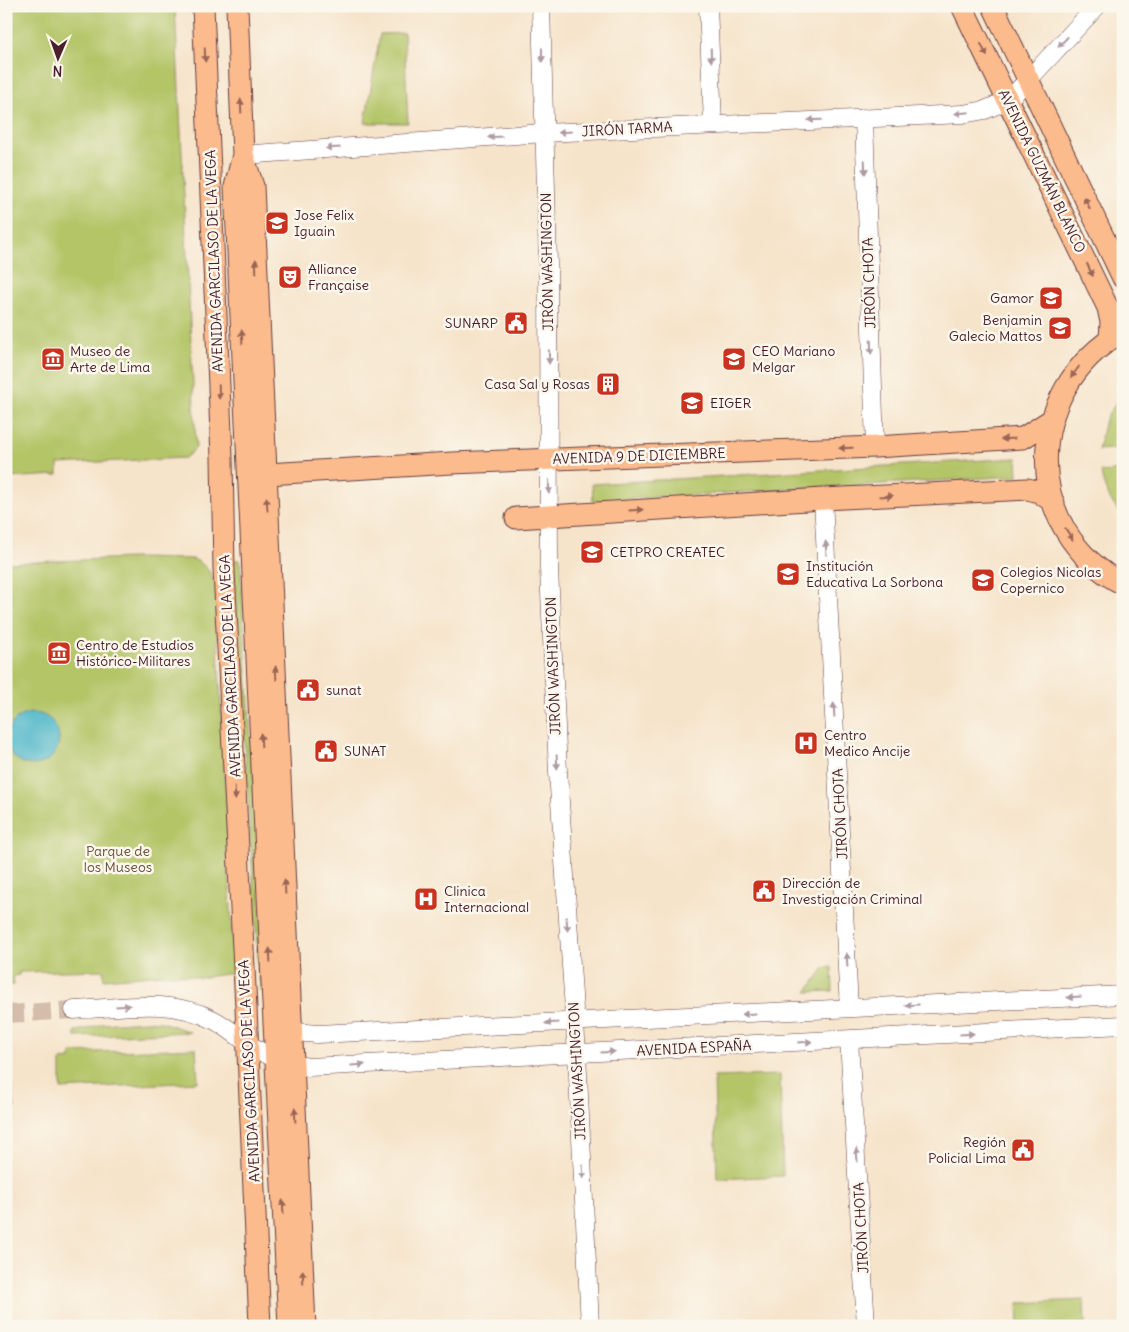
<svg xmlns="http://www.w3.org/2000/svg" width="1129" height="1332" font-family="Delius,sans-serif">
<style>
.green{fill:#b4c568;stroke:#7f724a}
.water{fill:#4cb6c9;stroke:#4b6a7a}
.lines{fill:none;stroke-linecap:round;stroke-linejoin:round}
.minor-tunnel{stroke:#d4bdaa;stroke-width:18;stroke-dasharray:18 9;stroke-linecap:butt}
.minor-casing{stroke:#643d43;stroke-width:19}
.major-casing{stroke:#643d43;stroke-width:23}
.minor{stroke:#fff;stroke-width:18}
.major{stroke:#fbbb8c;stroke-width:21}
.oneway{fill:#ae9aa0}
.oneway2{fill:#9a6557}
.labels{text-anchor:middle;stroke-width:5;stroke-linejoin:round;paint-order:stroke}
.street-label{font-size:14px;fill:#4a1f2b;stroke:#fbf7ec}
.poi-label{font-size:14px;fill:#4a1f2b;stroke:#fbf7ec;text-anchor:start}
.park-label{font-size:14px;fill:#6a513d;stroke:#fbf7ec}
</style>
<rect width="100%" height="100%" fill="#fbf7ec"/>
<filter id="ink" filterUnits="userSpaceOnUse"><feTurbulence type="fractalNoise" baseFrequency=".02" numOctaves="2"/><feDisplacementMap in="SourceGraphic" scale="10" xChannelSelector="R" yChannelSelector="G"/><feConvolveMatrix kernelMatrix="1 2 1 2 8 2 1 2 1" color-interpolation-filters="sRGB"/></filter>
<filter id="wash" filterUnits="userSpaceOnUse"><feTurbulence type="fractalNoise" baseFrequency=".0096" numOctaves="4" result="noise"/><feDisplacementMap in="SourceGraphic" scale="20" xChannelSelector="R" yChannelSelector="G"/><feGaussianBlur stdDeviation="1.12" result="paint"/><feColorMatrix in="noise" values="0 0 0 0 0 0 0 0 0 0 0 0 0 0 0 0 0 1.4 0 .05"/><feComposite in="paint" operator="in"/></filter>
<g filter="url(#wash)">
<rect width="100%" height="100%" fill="#f6e4ca"/>
<!-- green -->
<path class="green" d="M 6,6 L 175,6 L 196,448 L 185,458 L 58,464 L 58,475 L 6,478 Z
M 404,33 L 408,123 L 365,123 L 380,34 Z
M 1123,392 L 1123,448 L 1098,450 L 1105,420 Z
M 1017,458 L 1018,476 L 593,501 L 592,484 Z
M 1123,470 L 1123,516 C 1112,505 1103,488 1101,472 Z
M 133,558 L 193,559 C 205,564 210,571 215,583 L 234,973 L 199,978 L 179,974 L 163,974 L 104,979 L 103,970 L 19,972 L 19,975 L 13,976 L 14,985 L 6,986 L 6,563 Z
M 233,560 L 240,560 L 266,991 L 260,991 Z
M 832,967 L 833,991 L 807,992 L 824,968 Z
M 146,1021 L 162,1022 L 190,1032 L 75,1037 L 75,1031 L 87,1029 L 102,1024 Z
M 196,1048 L 198,1082 L 61,1089 L 61,1060 L 71,1059 L 71,1053 Z
M 780,1075 L 783,1176 L 717,1179 L 714,1077 Z
M 6,1088 L 12,1088 L 15,1108 L 6,1108 Z
M 1084,1300 L 1085,1326 L 1019,1326 L 1018,1303 Z"/>
<!-- water -->
<path class="water" d="M7 739a26 26 0 1 1 52 0a26 26 0 1 1-52 0Z"/>
</g>
<g filter="url(#ink)">
<g class="lines">
<!-- minor-tunnel -->
<path class="minor-tunnel" d="M 6,1014 L 74,1010"/>
<!-- minor casing -->
<g class="minor-casing">
<path id="minor" d="M 541,6 L 548,264 L 549,569 L 558,772 L 577,1054 L 590,1326
M 708,6 L 713,124
M 864,118 L 875,447
M 243,155 L 544,133 L 963,114 L 985,110 L 1008,100 L 1028,80 L 1097,6
M 823,499 L 849,1008
M 74,1010 C 123,1008 169,997 214,1020 C 227,1027 237,1036 249,1044 C 267,1057 287,1064 309,1067 L 1123,1025
M 281,1024 L 296,1032 L 317,1034 L 1123,995
M 849,1040 L 866,1326"/>
</g>
<!-- major casing -->
<g class="major-casing">
<path id="major" d="M 203,6 L 222,457 L 224,570 L 246,1008 L 260,1326
M 237,6 L 243,155 L 253,186 L 305,1326
M 962,6 L 1108,308 L 1111,322 L 1110,339
M 993,6 L 1123,278
M 243,155 L 235,187 L 273,1003 L 289,1326
M 1122,332 C 1023,389 1019,530 1123,584
M 250,475 L 452,463 L 875,447 L 1023,438 L 1051,420
M 516,518 L 823,499 L 1028,489 L 1039,492 L 1054,503"/>
</g>
<!-- minor -->
<use href="#minor" class="minor"/>
<!-- major -->
<use href="#major" class="major"/>
</g>
<!-- one-way arrows -->
<defs><path id="oneway-solid" d="M-6-.8H1V-3.2L6.5 0L1 3.2V.8H-6Z" transform="scale(1.25)"/></defs>
<g class="oneway">
<use href="#oneway-solid" transform="translate(1063 42) rotate(133)"/>
<use href="#oneway-solid" transform="translate(542 55) rotate(89)"/>
<use href="#oneway-solid" transform="translate(711 55) rotate(88)"/>
<use href="#oneway-solid" transform="translate(962 113) rotate(175)"/>
<use href="#oneway-solid" transform="translate(815 120) rotate(178)"/>
<use href="#oneway-solid" transform="translate(565 132) rotate(177)"/>
<use href="#oneway-solid" transform="translate(495 137) rotate(176)"/>
<use href="#oneway-solid" transform="translate(333 148) rotate(176)"/>
<use href="#oneway-solid" transform="translate(865 167) rotate(88)"/>
<use href="#oneway-solid" transform="translate(871 347) rotate(88)"/>
<use href="#oneway-solid" transform="translate(549 357) rotate(89)"/>
<use href="#oneway-solid" transform="translate(549 487) rotate(91)"/>
<use href="#oneway-solid" transform="translate(826 548) rotate(-93)"/>
<use href="#oneway-solid" transform="translate(834 710) rotate(-93)"/>
<use href="#oneway-solid" transform="translate(557 762) rotate(87)"/>
<use href="#oneway-solid" transform="translate(567 924) rotate(86)"/>
<use href="#oneway-solid" transform="translate(847 960) rotate(-93)"/>
<use href="#oneway-solid" transform="translate(1074 997) rotate(177)"/>
<use href="#oneway-solid" transform="translate(912 1005) rotate(177)"/>
<use href="#oneway-solid" transform="translate(123 1006) rotate(-4)"/>
<use href="#oneway-solid" transform="translate(749 1014) rotate(177)"/>
<use href="#oneway-solid" transform="translate(552 1023) rotate(177)"/>
<use href="#oneway-solid" transform="translate(967 1034) rotate(-3)"/>
<use href="#oneway-solid" transform="translate(805 1042) rotate(-3)"/>
<use href="#oneway-solid" transform="translate(608 1052) rotate(-3)"/>
<use href="#oneway-solid" transform="translate(358 1065) rotate(-3)"/>
<use href="#oneway-solid" transform="translate(857 1155) rotate(-94)"/>
<use href="#oneway-solid" transform="translate(583 1172) rotate(87)"/>
</g>
<g class="oneway2">
<use href="#oneway-solid" transform="translate(984 50) rotate(64)"/>
<use href="#oneway-solid" transform="translate(205 55) rotate(88)"/>
<use href="#oneway-solid" transform="translate(241 106) rotate(-92)"/>
<use href="#oneway-solid" transform="translate(1087 203) rotate(-116)"/>
<use href="#oneway-solid" transform="translate(256 266) rotate(-92)"/>
<use href="#oneway-solid" transform="translate(1090 270) rotate(64)"/>
<use href="#oneway-solid" transform="translate(242 337) rotate(-93)"/>
<use href="#oneway-solid" transform="translate(1075 372) rotate(127)"/>
<use href="#oneway-solid" transform="translate(219 392) rotate(88)"/>
<use href="#oneway-solid" transform="translate(1008 439) rotate(177)"/>
<use href="#oneway-solid" transform="translate(846 448) rotate(178)"/>
<use href="#oneway-solid" transform="translate(886 496) rotate(-3)"/>
<use href="#oneway-solid" transform="translate(267 504) rotate(-94)"/>
<use href="#oneway-solid" transform="translate(636 510) rotate(-4)"/>
<use href="#oneway-solid" transform="translate(1069 534) rotate(58)"/>
<use href="#oneway-solid" transform="translate(276 673) rotate(-93)"/>
<use href="#oneway-solid" transform="translate(261 740) rotate(-93)"/>
<use href="#oneway-solid" transform="translate(235 793) rotate(87)"/>
<use href="#oneway-solid" transform="translate(285 887) rotate(-93)"/>
<use href="#oneway-solid" transform="translate(270 955) rotate(-93)"/>
<use href="#oneway-solid" transform="translate(295 1115) rotate(-93)"/>
<use href="#oneway-solid" transform="translate(283 1207) rotate(-93)"/>
<use href="#oneway-solid" transform="translate(303 1277) rotate(-92)"/>
</g>
</g>
<!-- icons -->
<defs>
<g id="school-square" transform="scale(1.25)"><rect x="-9" y="-9" width="18" height="18" rx="4" fill="#c8321e" stroke="#fbf7ec"/><path d="M0-5L7-2L0 1L-7-2ZM-4 1L0 2.5L4 1V4Q0 6-4 4Z" fill="#fff"/></g>
<g id="theatre-square" transform="scale(1.25)"><rect x="-9" y="-9" width="18" height="18" rx="4" fill="#c8321e" stroke="#fbf7ec"/><path d="M-5-5.5Q0-4 5-5.5V0Q5 5 0 6Q-5 5-5 0ZM-3.3-2.5H-1v1.5H-3.3ZM1-2.5H3.3v1.5H1ZM-2.8 1Q0 5.5 2.8 1Z" fill="#fff"/></g>
<g id="civic-square" transform="scale(1.25)"><rect x="-9" y="-9" width="18" height="18" rx="4" fill="#c8321e" stroke="#fbf7ec"/><path d="M-.6-6.5H3V-4.5H.6V-3L4-1V1h2V6H-6V1h2V-1L-.6-3ZM-1.2 2.5V6h2.4V2.5Z" fill="#fff"/></g>
<g id="museum-square" transform="scale(1.25)"><rect x="-9" y="-9" width="18" height="18" rx="4" fill="#c8321e" stroke="#fbf7ec"/><path d="M0-6L6-3V-2H-6V-3ZM-5-1h2V3h-2ZM-1-1h2V3h-2ZM3-1h2V3H3ZM-6 4H6V6H-6Z" fill="#fff"/></g>
<g id="building-square" transform="scale(1.25)"><rect x="-9" y="-9" width="18" height="18" rx="4" fill="#c8321e" stroke="#fbf7ec"/><path d="M-4-6H4V6H1V3H-1V6H-4ZM-2.5-4.3h1.7v1.8h-1.7ZM.8-4.3h1.7v1.8H.8ZM-2.5-1h1.7V.8h-1.7ZM.8-1h1.7V.8H.8Z" fill="#fff"/></g>
<g id="university-square" transform="scale(1.25)"><rect x="-9" y="-9" width="18" height="18" rx="4" fill="#c8321e" stroke="#fbf7ec"/><path d="M0-5L7-2L0 1L-7-2ZM-4 1L0 2.5L4 1V4Q0 6-4 4Z" fill="#fff"/></g>
<g id="hospital-square" transform="scale(1.25)"><rect x="-9" y="-9" width="18" height="18" rx="4" fill="#c8321e" stroke="#fbf7ec"/><path d="M-5-5h3v3.5h4V-5h3V5h-3V1.5h-4V5h-3Z" fill="#fff"/></g>
</defs>
<g fill-rule="evenodd">
<use href="#school-square" x="277" y="223"/>
<use href="#theatre-square" x="290" y="277"/>
<use href="#school-square" x="1051" y="298"/>
<use href="#civic-square" x="516" y="323"/>
<use href="#school-square" x="1060" y="328"/>
<use href="#museum-square" x="53" y="359"/>
<use href="#school-square" x="734" y="359"/>
<use href="#building-square" x="608" y="384"/>
<use href="#university-square" x="692" y="403"/>
<use href="#university-square" x="592" y="552"/>
<use href="#school-square" x="788" y="574"/>
<use href="#school-square" x="983" y="580"/>
<use href="#museum-square" x="59" y="653"/>
<use href="#civic-square" x="308" y="690"/>
<use href="#hospital-square" x="806" y="743"/>
<use href="#civic-square" x="326" y="751"/>
<use href="#civic-square" x="764" y="891"/>
<use href="#hospital-square" x="426" y="899"/>
<use href="#civic-square" x="1023" y="1150"/>
</g>
<g class="labels">
<!-- street labels -->
<g class="street-label">
<text transform="translate(627 129) rotate(-3)" y="5">JIRÓN TARMA</text>
<text transform="translate(1042 171) rotate(64)" y="5">AVENIDA GUZMÁN BLANCO</text>
<text transform="translate(214 261) rotate(-92)" y="5">AVENIDA GARCILASO DE LA VEGA</text>
<text transform="translate(547 262) rotate(-91)" y="5">JIRÓN WASHINGTON</text>
<text transform="translate(869 283) rotate(-92)" y="5">JIRÓN CHOTA</text>
<text transform="translate(639 456) rotate(-2)" y="5">AVENIDA 9 DE DICIEMBRE</text>
<text transform="translate(230 666) rotate(-93)" y="5">AVENIDA GARCILASO DE LA VEGA</text>
<text transform="translate(553 666) rotate(-92)" y="5">JIRÓN WASHINGTON</text>
<text transform="translate(840 814) rotate(-93)" y="5">JIRÓN CHOTA</text>
<text transform="translate(694 1048) rotate(-3)" y="5">AVENIDA ESPAÑA</text>
<text transform="translate(249 1071) rotate(-93)" y="5">AVENIDA GARCILASO DE LA VEGA</text>
<text transform="translate(577 1071) rotate(-93)" y="5">JIRÓN WASHINGTON</text>
<text transform="translate(861 1228) rotate(-93)" y="5">JIRÓN CHOTA</text>
</g>
<!-- poi labels -->
<g class="poi-label">
<text x="294" y="220">Jose Felix<tspan x="294" dy="16">Iguain</tspan></text>
<text x="308" y="274">Alliance<tspan x="308" dy="16">Française</tspan></text>
<text x="1034" y="303" text-anchor="end">Gamor</text>
<text x="1042" y="325" text-anchor="end">Benjamin<tspan x="1042" dy="16">Galecio Mattos</tspan></text>
<text x="498" y="328" text-anchor="end">SUNARP</text>
<text x="70" y="356">Museo de<tspan x="70" dy="16">Arte de Lima</tspan></text>
<text x="752" y="356">CEO Mariano<tspan x="752" dy="16">Melgar</tspan></text>
<text x="590" y="389" text-anchor="end">Casa Sal y Rosas</text>
<text x="710" y="408">EIGER</text>
<text x="610" y="557">CETPRO CREATEC</text>
<text x="806" y="571">Institución<tspan x="806" dy="16">Educativa La Sorbona</tspan></text>
<text x="1000" y="577">Colegios Nicolas<tspan x="1000" dy="16">Copernico</tspan></text>
<text x="76" y="650">Centro de Estudios<tspan x="76" dy="16">Histórico-Militares</tspan></text>
<text x="326" y="695">sunat</text>
<text x="824" y="740">Centro<tspan x="824" dy="16">Medico Ancije</tspan></text>
<text x="344" y="756">SUNAT</text>
<text x="782" y="888">Dirección de<tspan x="782" dy="16">Investigación Criminal</tspan></text>
<text x="444" y="896">Clinica<tspan x="444" dy="16">Internacional</tspan></text>
<text x="1006" y="1147" text-anchor="end">Región<tspan x="1006" dy="16">Policial Lima</tspan></text>
</g>
<!-- park labels -->
<g class="park-label">
<text x="118" y="856">Parque de<tspan x="118" dy="16">los Museos</tspan></text>
</g>
</g>
<!-- margin -->
<rect width="1129" height="1332" fill="none" stroke="#fbf7ec" stroke-width="25"/>
<!-- north arrow -->
<g transform="translate(58 58) rotate(182)" stroke="#fbf7ec" stroke-width="4" paint-order="stroke">
<path d="M0-4L9 19L0 12L-9 19Z" fill="#4a1f2b"/>
<text y="-8" font-size="14" font-weight="bold" text-anchor="middle" fill="#4a1f2b">N</text>
</g>
</svg>
